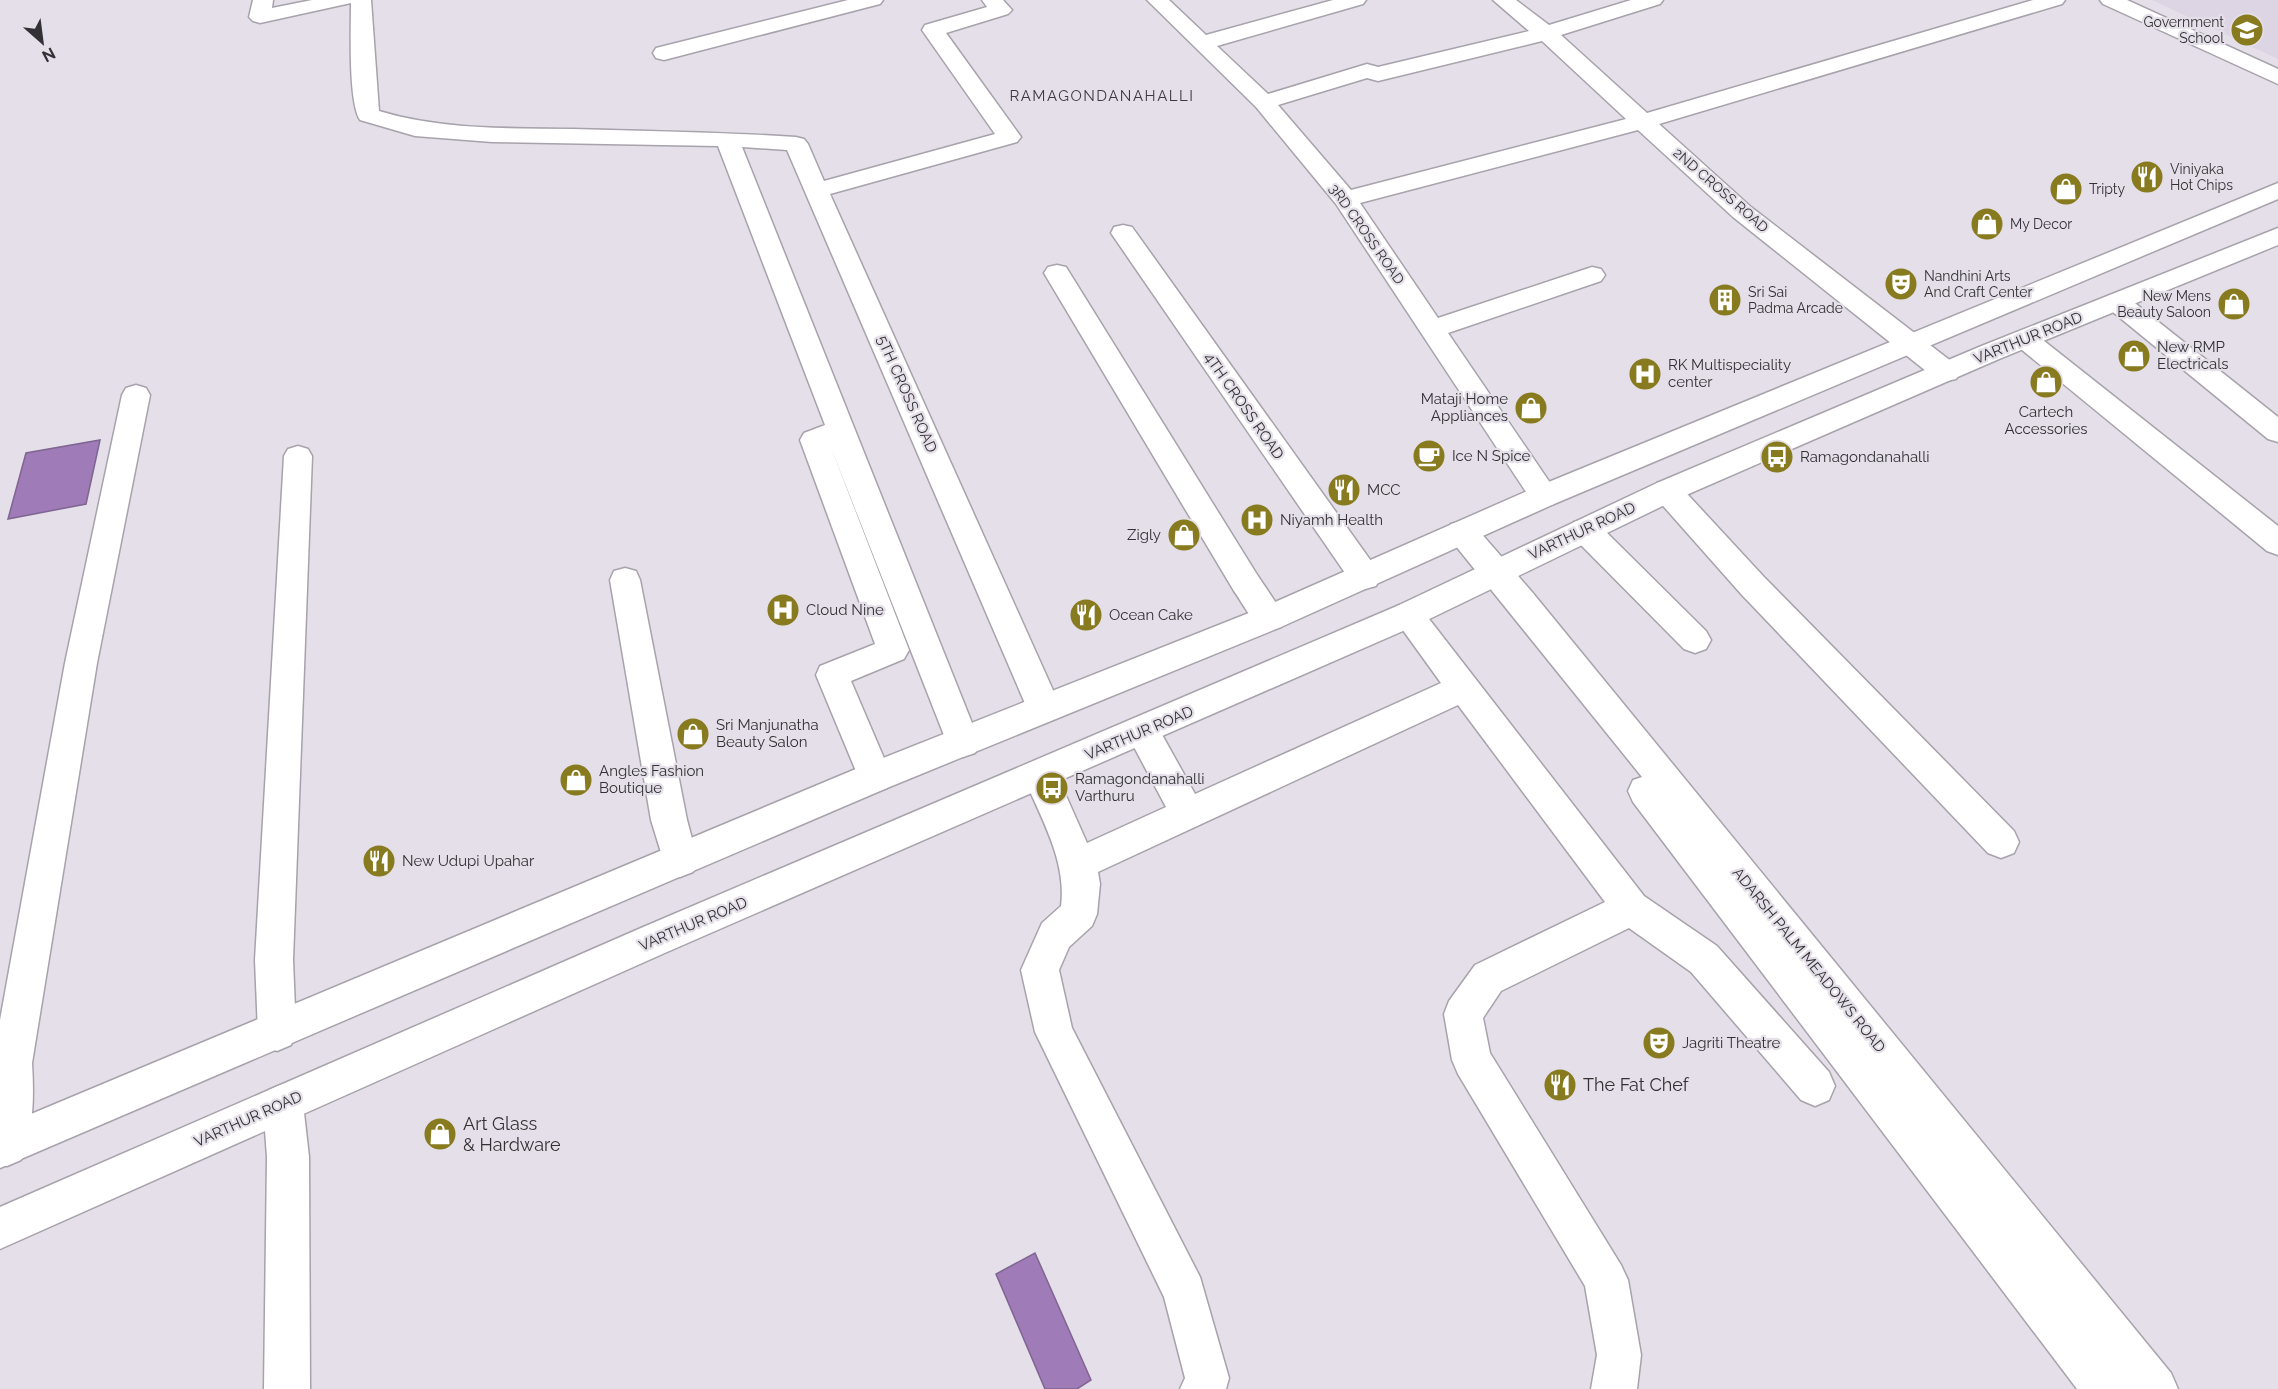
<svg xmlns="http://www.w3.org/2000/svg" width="2278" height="1389" font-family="Raleway,sans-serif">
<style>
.built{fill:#ddd4e4}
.water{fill:#9f7bb8;stroke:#7f6591;stroke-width:1.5}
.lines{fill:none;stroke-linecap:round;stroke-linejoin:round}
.minor-casing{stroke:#a7a2ab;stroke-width:3}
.major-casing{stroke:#a7a2ab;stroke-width:3}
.minor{fill:#fff;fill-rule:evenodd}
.major{fill:#fff;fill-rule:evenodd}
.labels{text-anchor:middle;stroke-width:4.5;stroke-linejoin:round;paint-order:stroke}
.far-poi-label{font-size:14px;fill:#333135;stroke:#e4dfe8;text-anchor:start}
.far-street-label{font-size:14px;fill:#333135;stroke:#e4dfe8}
.far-quarter-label{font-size:15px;letter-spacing:1.5px;fill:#3e3a42;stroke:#e4dfe8}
.street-label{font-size:15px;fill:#333135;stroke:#e4dfe8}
.poi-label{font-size:15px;fill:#333135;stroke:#e4dfe8;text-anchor:start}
.near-poi-label{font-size:18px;fill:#333135;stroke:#e4dfe8;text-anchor:start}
</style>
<rect width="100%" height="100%" fill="#e4dfe8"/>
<!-- built -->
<path class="built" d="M 2152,0 L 2278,0 L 2278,59 Z"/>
<!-- water -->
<path class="water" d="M 100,440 L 86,504 L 8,519 L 26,453 Z
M 1035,1253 L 1091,1380 L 1077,1389 L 1045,1389 L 996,1274 Z"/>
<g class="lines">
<!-- minor casing -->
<g class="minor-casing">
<path id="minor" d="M 253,0 L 273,0 L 272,8 L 312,0 L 371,0 L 379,111 C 442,130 507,128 573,129 C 647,131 722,132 796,137 L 804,139 L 808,144 L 824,181 L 995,134 L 922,30 L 925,25 L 987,7 L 982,0 L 1003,0 L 1012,10 L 1008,14 L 946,33 L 1021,137 L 1017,142 L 830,194 L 1061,708 L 1056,718 L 1044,722 L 1032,718 L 1027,708 L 787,150 L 742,147 L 980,743 L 975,753 L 963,757 L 951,753 L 830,445 L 909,650 L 904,659 L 851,681 L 892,777 L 887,788 L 875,792 L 863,788 L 816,675 L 820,666 L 875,644 L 800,440 L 804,433 L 825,425 L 718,146 L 492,142 L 415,136 L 360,120 C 348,102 351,27 351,3 L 260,23 L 253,21 L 249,17 Z
M 848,0 L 883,0 L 880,4 L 664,60 L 656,58 L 653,53 L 656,48 Z
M 1147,0 L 1169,0 L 1206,35 L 1333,0 L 1366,0 L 1363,4 L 1217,46 L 1268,94 L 1367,64 L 1378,67 L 1529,31 L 1493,0 L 1516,0 L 1549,25 L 1631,0 L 1663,0 L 1660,4 L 1561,35 L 1647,113 L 2033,0 L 2065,0 L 2062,4 L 1659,124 L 1751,207 L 1956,365 L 1960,372 L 1956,379 L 1946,381 L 1936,379 L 1733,217 L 1638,130 L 1360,203 L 1438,318 L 1592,267 L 1601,269 L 1605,275 L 1601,281 L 1448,333 L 1559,496 L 1554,504 L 1544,507 L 1534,504 L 1336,204 L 1256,107 ZM 1542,41 L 1626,119 L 1351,190 L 1278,105 L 1367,78 L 1378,81 Z
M 2100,0 L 2127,0 L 2278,69 L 2278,84 L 2103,4 Z
M 1123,225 L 1132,227 L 1376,568 L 1380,577 L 1376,586 L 1365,589 L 1354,586 L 1111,233 L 1114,227 Z
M 1057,265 L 1066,267 L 1256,573 L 1286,618 L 1281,627 C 1256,635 1247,609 1234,591 L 1044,273 L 1048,267 Z
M 2117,293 L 2126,296 L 2278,417 L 2278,442 L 2268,439 L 2108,308 L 2104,302 L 2108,296 Z
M 2025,330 L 2034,333 L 2278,526 L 2278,555 L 2267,551 L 2016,345 L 2012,339 L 2016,333 Z
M 136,385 L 146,388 L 150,395 L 97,663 L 32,1063 C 34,1095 34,1130 21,1160 L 7,1166 L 0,1164 L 0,1020 L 65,663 L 122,395 L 126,388 Z
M 298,446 L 308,449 L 312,456 L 293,960 L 296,1032 L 291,1045 L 277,1051 L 263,1045 L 258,1032 L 255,960 L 284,456 L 288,449 Z
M 1667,480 L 1677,483 L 1764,577 L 2014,831 L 2019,842 L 2014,853 L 2001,858 L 1988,853 L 1742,595 L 1657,499 L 1652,491 L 1657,483 Z
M 1585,519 L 1596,522 L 1706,631 L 1711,640 L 1706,649 L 1695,653 L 1684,649 L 1574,538 L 1570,530 L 1574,522 Z
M 1462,521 L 1473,524 L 1532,592 L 2171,1373 L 2178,1389 L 2077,1389 L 1633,802 L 1628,791 L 1633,780 L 1642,777 L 1451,540 L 1447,532 L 1451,524 Z
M 625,568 L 636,571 L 640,580 L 687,820 L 698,861 L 693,872 L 680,877 L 667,872 L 651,820 L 610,580 L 614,571 Z
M 1408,602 L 1419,606 L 1644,896 L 1717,946 L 1829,1072 L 1835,1086 L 1829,1100 L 1815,1106 L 1801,1100 L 1691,972 L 1629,928 L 1501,991 L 1483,1018 L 1490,1053 L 1621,1265 L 1628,1280 L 1641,1355 L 1637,1389 L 1591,1389 L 1597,1355 L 1585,1286 L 1458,1074 L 1452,1060 L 1444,1014 L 1449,1001 L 1475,965 L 1605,902 L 1458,705 L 1098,872 L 1100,884 L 1097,914 L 1092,926 L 1069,947 L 1059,970 L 1072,1028 L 1200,1277 L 1229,1378 L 1226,1389 L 1180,1389 L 1185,1378 L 1164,1297 L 1035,1032 L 1021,970 L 1042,923 L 1061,906 C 1067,860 1040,817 1023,775 L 1028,764 L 1040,760 L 1052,764 L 1087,843 L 1166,807 L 1126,732 L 1131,722 L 1143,718 L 1155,722 L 1195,794 L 1441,683 L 1392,615 L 1397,606 Z
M 283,1084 L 297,1090 L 303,1104 L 309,1157 L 310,1389 L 264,1389 L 267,1157 L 263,1104 L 269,1090 Z"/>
</g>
<!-- major casing -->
<g class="major-casing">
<path id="major" d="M 2278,183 L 2278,199 L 1554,504 L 1281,627 L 887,788 L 0,1168 L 0,1127 L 863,766 L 1259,609 L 1534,488 Z
M 2278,228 L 2278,245 L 1999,359 L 1677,499 L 1419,624 L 667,952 L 0,1249 L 0,1207 L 641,928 L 1397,606 L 1657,483 L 1979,347 Z"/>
</g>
<!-- minor -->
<use href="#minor" class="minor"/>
<!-- major -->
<use href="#major" class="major"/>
</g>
<!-- icons -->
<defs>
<g id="school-disc" transform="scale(1.725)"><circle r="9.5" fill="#877a1f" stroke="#e4dfe8"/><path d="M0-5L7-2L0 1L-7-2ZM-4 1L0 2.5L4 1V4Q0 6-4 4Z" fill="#fff"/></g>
<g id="restaurant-disc" transform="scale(1.725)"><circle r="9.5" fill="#877a1f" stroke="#e4dfe8"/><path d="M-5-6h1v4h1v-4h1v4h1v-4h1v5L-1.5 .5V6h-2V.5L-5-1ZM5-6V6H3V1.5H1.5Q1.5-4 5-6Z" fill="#fff"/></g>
<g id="shop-disc" transform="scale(1.725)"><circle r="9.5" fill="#877a1f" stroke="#e4dfe8"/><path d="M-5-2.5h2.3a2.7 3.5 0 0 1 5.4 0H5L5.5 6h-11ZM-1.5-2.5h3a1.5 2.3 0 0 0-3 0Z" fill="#fff"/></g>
<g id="theatre-disc" transform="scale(1.725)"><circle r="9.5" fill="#877a1f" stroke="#e4dfe8"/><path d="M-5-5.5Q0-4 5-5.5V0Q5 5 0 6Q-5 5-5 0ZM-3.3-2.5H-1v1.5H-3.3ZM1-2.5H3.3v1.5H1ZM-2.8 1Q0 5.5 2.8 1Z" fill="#fff"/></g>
<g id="building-disc" transform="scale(1.725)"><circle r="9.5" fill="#877a1f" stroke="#e4dfe8"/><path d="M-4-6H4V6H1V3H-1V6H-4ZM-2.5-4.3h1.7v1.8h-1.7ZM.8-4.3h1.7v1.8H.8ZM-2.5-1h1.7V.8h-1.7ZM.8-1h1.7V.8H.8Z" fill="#fff"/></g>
<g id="hospital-disc" transform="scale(1.725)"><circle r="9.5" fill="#877a1f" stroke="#e4dfe8"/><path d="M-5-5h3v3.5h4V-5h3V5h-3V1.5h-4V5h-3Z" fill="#fff"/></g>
<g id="cafe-disc" transform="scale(1.725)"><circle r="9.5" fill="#877a1f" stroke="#e4dfe8"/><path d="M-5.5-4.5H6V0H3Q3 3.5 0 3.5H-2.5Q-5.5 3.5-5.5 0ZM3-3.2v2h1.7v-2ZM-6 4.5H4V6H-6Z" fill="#fff"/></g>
<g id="bus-disc" transform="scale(1.725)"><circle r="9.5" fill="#877a1f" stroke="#e4dfe8"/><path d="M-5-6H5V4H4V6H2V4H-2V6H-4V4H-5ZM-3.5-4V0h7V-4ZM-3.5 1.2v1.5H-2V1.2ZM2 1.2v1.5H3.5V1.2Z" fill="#fff"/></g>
</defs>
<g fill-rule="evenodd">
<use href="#school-disc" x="2247" y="30"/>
<use href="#restaurant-disc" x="2147" y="177"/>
<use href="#shop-disc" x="2066" y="189"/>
<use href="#shop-disc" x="1987" y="224"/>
<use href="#theatre-disc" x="1901" y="284"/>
<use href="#building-disc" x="1725" y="300"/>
<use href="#shop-disc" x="2234" y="304"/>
<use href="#shop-disc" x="2134" y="356"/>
<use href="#hospital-disc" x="1645" y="374"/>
<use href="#shop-disc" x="2046" y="382"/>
<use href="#shop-disc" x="1531" y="408"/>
<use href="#cafe-disc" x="1429" y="456"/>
<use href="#bus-disc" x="1777" y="457"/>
<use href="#restaurant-disc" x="1344" y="490"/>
<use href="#hospital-disc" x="1257" y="520"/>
<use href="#shop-disc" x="1184" y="535"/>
<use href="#hospital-disc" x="783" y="610"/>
<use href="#restaurant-disc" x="1086" y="615"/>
<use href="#shop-disc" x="693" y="734"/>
<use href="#shop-disc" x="576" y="780"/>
<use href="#bus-disc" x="1052" y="788"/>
<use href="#restaurant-disc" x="379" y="861"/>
<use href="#theatre-disc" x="1659" y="1043"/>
<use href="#restaurant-disc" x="1560" y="1085"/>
<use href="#shop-disc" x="440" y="1134"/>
</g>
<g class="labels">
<!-- far-poi labels -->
<g class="far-poi-label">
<text x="2224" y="27" text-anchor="end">Government<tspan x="2224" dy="16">School</tspan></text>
<text x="2170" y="174">Viniyaka<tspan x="2170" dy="16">Hot Chips</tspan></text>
<text x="2089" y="194">Tripty</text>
<text x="2010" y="229">My Decor</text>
<text x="1924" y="281">Nandhini Arts<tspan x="1924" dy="16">And Craft Center</tspan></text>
<text x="1748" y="297">Sri Sai<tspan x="1748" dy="16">Padma Arcade</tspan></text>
<text x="2211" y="301" text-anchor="end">New Mens<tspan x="2211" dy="16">Beauty Saloon</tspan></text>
</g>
<!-- far-street labels -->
<g class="far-street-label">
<text transform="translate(1721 190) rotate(41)" y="5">2ND CROSS ROAD</text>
<text transform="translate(1367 234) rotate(55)" y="5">3RD CROSS ROAD</text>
</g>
<!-- far-quarter labels -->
<g class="far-quarter-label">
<text x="1102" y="101">RAMAGONDANAHALLI</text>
</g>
<!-- street labels -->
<g class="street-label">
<text transform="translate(2028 338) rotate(-22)" y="5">VARTHUR ROAD</text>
<text transform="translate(907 394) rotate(66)" y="5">5TH CROSS ROAD</text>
<text transform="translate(1244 406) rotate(55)" y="5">4TH CROSS ROAD</text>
<text transform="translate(1582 531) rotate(-25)" y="5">VARTHUR ROAD</text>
<text transform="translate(1139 733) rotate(-23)" y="5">VARTHUR ROAD</text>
<text transform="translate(693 924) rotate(-23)" y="5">VARTHUR ROAD</text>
<text transform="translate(1809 960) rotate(51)" y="5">ADARSH PALM MEADOWS ROAD</text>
<text transform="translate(248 1119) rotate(-24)" y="5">VARTHUR ROAD</text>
</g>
<!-- poi labels -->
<g class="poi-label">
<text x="2157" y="352">New RMP<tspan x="2157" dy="17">Electricals</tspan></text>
<text x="1668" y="370">RK Multispeciality<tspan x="1668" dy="17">center</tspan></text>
<text x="1508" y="404" text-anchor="end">Mataji Home<tspan x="1508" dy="17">Appliances</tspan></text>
<text x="2046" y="417" text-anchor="middle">Cartech<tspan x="2046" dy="17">Accessories</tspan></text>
<text x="1452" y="461">Ice N Spice</text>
<text x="1800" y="462">Ramagondanahalli</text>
<text x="1367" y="495">MCC</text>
<text x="1280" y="525">Niyamh Health</text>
<text x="1161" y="540" text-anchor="end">Zigly</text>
<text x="806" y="615">Cloud Nine</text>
<text x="1109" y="620">Ocean Cake</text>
<text x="716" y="730">Sri Manjunatha<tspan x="716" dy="17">Beauty Salon</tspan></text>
<text x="599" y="776">Angles Fashion<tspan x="599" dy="17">Boutique</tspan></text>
<text x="1075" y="784">Ramagondanahalli<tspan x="1075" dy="17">Varthuru</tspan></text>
<text x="402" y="866">New Udupi Upahar</text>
<text x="1682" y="1048">Jagriti Theatre</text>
</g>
<!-- near-poi labels -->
<g class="near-poi-label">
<text x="1583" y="1091">The Fat Chef</text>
<text x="463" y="1130">Art Glass<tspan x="463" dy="21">&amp; Hardware</tspan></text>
</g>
</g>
<!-- north arrow -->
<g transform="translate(42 42) rotate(152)" stroke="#e4dfe8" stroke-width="4.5" paint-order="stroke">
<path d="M0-4.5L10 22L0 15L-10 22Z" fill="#333135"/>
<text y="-9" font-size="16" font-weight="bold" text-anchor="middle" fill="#333135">N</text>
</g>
</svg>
